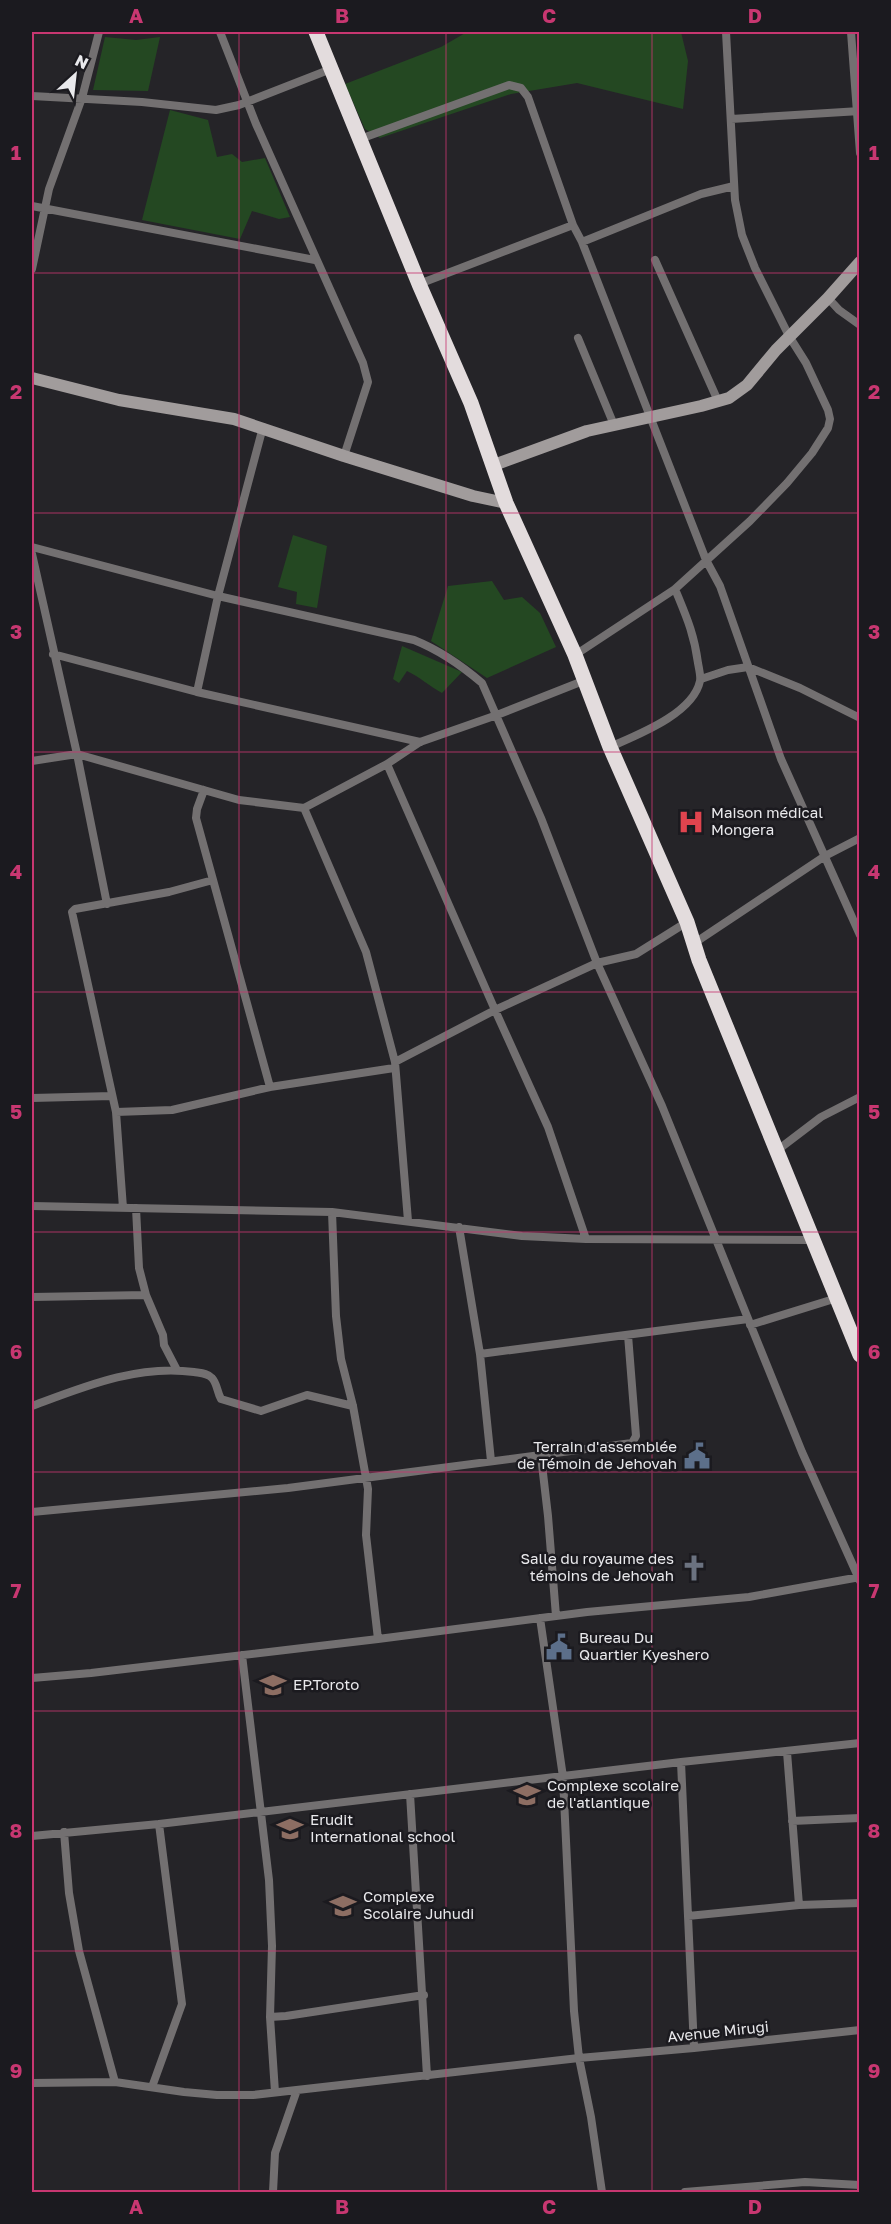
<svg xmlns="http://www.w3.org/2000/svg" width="891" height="2224" font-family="'Golos Text',sans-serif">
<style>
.green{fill:#244822}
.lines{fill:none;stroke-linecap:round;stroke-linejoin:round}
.street{stroke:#737071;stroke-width:8}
.secondary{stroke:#a19c9c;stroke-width:12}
.highway{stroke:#e3dcdd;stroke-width:15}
.grid{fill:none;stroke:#c83771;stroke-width:1.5;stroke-opacity:0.55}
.labels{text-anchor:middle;stroke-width:5;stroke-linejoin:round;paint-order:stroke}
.poi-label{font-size:15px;fill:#e9e9ec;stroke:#1b1a1f;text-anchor:start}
.street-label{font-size:15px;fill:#e9e9ec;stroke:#1b1a1f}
.neatline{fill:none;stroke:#c83771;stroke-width:2}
.grid-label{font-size:20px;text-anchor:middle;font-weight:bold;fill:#c83771}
</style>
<rect width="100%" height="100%" fill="#252428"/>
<!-- green -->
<path class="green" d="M 467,32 L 681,32 L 688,61 L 683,109 L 577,83 L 511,94 L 380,138 L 365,129 L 345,84 L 441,47 Z
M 105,37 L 136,40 L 160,37 L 148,91 L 93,90 Z
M 170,110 L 208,120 L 217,157 L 232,154 L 242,162 L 265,158 L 290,217 L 279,219 L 252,211 L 240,239 L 142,220 Z
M 293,535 L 327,546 L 317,608 L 296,604 L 297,592 L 278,587 Z
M 492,581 L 504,600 L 522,597 L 540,613 L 556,647 L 487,678 L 431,641 L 448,586 Z
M 402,646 L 462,672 L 442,693 C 429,686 420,677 407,671 L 399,683 L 393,679 Z"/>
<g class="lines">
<!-- street -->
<path class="street" d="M 220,32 L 256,124 L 363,363 L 368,382 L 344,456
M 851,32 L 860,153
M 32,96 L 142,102 L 216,110 L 239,105 L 331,69
M 731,119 L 860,111
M 360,139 L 509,85 L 521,88 L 528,97 L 573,225 L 419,284
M 32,206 L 315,260
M 573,225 L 582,242 L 706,560 L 720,586 L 781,759 L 860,935
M 582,242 L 701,194 L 734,186
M 655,260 L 718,401
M 32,269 L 49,189 L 82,98 L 99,32
M 828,298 L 839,310 L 860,325
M 578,338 L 614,425
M 32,547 L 218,596 L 414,640 C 439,650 461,665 482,683 L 541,818 L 597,963 L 662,1106 L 802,1452 L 860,1581
M 32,554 L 77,754 L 107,904
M 53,654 L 197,692 L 420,742
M 575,655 L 675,589
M 701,679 L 728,670 L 748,667 L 800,688 L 860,718
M 197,692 L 218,596 L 263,427
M 610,747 C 637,735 693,714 700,681 C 701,676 699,669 698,663 C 694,633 686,616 675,589 L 750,521 L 787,483 L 812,453 L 828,428 L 830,419 L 828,410 L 806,363 L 789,336 L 755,268 L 742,235 L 735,200 L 726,32
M 32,761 L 77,754 L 239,800 L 304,808 L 387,764 L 420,742 L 497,715 L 583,681
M 387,764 L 495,1010 L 548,1127 L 586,1239
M 204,790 L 197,809 L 196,818 L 270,1087
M 304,808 L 366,952 L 395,1062 L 408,1221
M 693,944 L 825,856 L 860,838
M 395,1062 L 495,1010 L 597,963 L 636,954 L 687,922
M 32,1098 L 112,1096
M 116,1112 L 172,1110 L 270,1087 L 394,1068
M 775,1152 L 821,1117 L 860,1097
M 32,1206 L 332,1212 L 522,1236 L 586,1239 L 811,1240
M 123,1208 L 116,1112 L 72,912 L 75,909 L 169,892 L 213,880
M 136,1208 L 139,1268 L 146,1295 L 163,1335 L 164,1345 L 177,1370
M 332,1212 L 336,1316 L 341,1359 L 353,1406 L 368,1489 L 366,1535 L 378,1639
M 459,1227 L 480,1354 L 491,1461
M 32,1297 L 146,1295
M 750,1325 L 837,1298
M 480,1354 L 748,1319
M 32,1406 C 83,1387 138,1364 194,1372 C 200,1373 208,1373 212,1378 C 217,1383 217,1392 221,1399 L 261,1411 L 307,1395 L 353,1406
M 541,1456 L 548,1516 L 556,1616
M 32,1512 L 288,1488 L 632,1443 L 636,1436 L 628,1335
M 540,1618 L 563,1777 L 574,2011 L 579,2058 L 591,2117 L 602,2192
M 242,1655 L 269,1880 L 272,1946 L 270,2017 L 275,2092
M 32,1678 L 91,1673 L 378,1639 L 587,1612 L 749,1597 L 860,1577
M 787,1752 L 799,1905
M 681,1762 L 694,2048
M 410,1794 L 427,2076
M 792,1821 L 860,1818
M 64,1832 L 69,1893 L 79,1951 L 115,2082
M 32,1836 L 159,1824 L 681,1762 L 860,1743
M 688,1916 L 799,1905 L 860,1903
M 270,2017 L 286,2016 L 424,1995
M 32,2083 L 115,2082 L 184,2092 L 217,2095 L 253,2095 L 579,2058 L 694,2048 L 860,2030
M 152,2087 L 182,2004 L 159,1824
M 273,2192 L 275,2153 L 297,2090
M 685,2192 L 805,2182 L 860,2185"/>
<!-- secondary -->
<path class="secondary" d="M 32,378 L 119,400 L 234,419 L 344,456 L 473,496 L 506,503
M 494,465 L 587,431 L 701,406 L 729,398 L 747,385 L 776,350 L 828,298 L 860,262"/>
<!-- highway -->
<path class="highway" d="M 316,32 L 419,284 L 471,403 L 506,503 L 575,655 L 610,747 L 687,922 L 699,960 L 860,1355"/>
</g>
<!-- grid -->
<path class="grid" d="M 239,32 L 239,2192M 446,32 L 446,2192M 652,32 L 652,2192M 32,273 L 860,273M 32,513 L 860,513M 32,752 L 860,752M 32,992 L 860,992M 32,1232 L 860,1232M 32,1472 L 860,1472M 32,1711 L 860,1711M 32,1951 L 860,1951"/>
<!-- icons -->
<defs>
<g id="hospital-bare" transform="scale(2.07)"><path d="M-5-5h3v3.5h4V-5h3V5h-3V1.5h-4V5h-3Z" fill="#e0444e" stroke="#1b1a1f" stroke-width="2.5" paint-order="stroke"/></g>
<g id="civic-bare" transform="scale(2.07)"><path d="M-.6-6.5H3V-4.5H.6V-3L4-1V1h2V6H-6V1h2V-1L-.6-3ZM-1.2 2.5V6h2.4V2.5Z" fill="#5c6f8a" stroke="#1b1a1f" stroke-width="2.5" paint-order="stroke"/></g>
<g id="church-bare" transform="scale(2.07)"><path d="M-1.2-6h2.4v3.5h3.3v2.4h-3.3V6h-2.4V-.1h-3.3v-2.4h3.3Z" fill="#6b7280" stroke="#1b1a1f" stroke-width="2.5" paint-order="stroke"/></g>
<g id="school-bare" transform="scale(2.07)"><path d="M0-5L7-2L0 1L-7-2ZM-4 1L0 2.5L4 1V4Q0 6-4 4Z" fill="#8d6e63" stroke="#1b1a1f" stroke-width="2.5" paint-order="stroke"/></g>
</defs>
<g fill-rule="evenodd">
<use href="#hospital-bare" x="691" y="822"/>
<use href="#civic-bare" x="697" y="1456"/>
<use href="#church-bare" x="694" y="1568"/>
<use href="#civic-bare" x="559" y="1647"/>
<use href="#school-bare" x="273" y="1685"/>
<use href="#school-bare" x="527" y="1795"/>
<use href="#school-bare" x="290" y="1829"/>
<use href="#school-bare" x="343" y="1906"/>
</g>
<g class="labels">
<!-- poi labels -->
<g class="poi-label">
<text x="711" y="818">Maison médical<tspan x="711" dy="17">Mongera</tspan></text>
<text x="677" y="1452" text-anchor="end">Terrain d'assemblée<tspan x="677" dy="17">de Témoin de Jehovah</tspan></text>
<text x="674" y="1564" text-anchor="end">Salle du royaume des<tspan x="674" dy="17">témoins de Jehovah</tspan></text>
<text x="579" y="1643">Bureau Du<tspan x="579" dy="17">Quartier Kyeshero</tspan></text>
<text x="293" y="1690">EP.Toroto</text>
<text x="547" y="1791">Complexe scolaire<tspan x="547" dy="17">de l'atlantique</tspan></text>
<text x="310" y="1825">Erudit<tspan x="310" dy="17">International school</tspan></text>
<text x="363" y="1902">Complexe<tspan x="363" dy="17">Scolaire Juhudi</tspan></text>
</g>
<!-- street labels -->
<g class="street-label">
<text transform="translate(718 2032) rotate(-6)" y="5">Avenue Mirugi</text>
</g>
</g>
<!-- border -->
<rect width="891" height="2224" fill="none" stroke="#1b1a1f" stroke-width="66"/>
<!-- north arrow -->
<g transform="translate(75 75) rotate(27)" stroke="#1b1a1f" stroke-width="4.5" paint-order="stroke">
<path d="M0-4.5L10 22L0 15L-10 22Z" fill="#e9e9ec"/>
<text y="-9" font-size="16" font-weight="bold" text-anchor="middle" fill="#e9e9ec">N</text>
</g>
<rect x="33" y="33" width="825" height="2158" class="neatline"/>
<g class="grid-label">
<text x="136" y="23">A</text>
<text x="342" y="23">B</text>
<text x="549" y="23">C</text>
<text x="755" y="23">D</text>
<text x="16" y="160">1</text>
<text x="874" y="160">1</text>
<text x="16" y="399">2</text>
<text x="874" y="399">2</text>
<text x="16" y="639">3</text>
<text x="874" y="639">3</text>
<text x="16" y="879">4</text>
<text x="874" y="879">4</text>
<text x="16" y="1119">5</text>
<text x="874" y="1119">5</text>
<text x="16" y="1359">6</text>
<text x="874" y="1359">6</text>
<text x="16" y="1598">7</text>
<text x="874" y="1598">7</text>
<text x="16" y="1838">8</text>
<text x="874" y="1838">8</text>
<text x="16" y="2078">9</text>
<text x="874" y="2078">9</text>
<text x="136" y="2214">A</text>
<text x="342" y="2214">B</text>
<text x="549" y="2214">C</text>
<text x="755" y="2214">D</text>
</g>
</svg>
